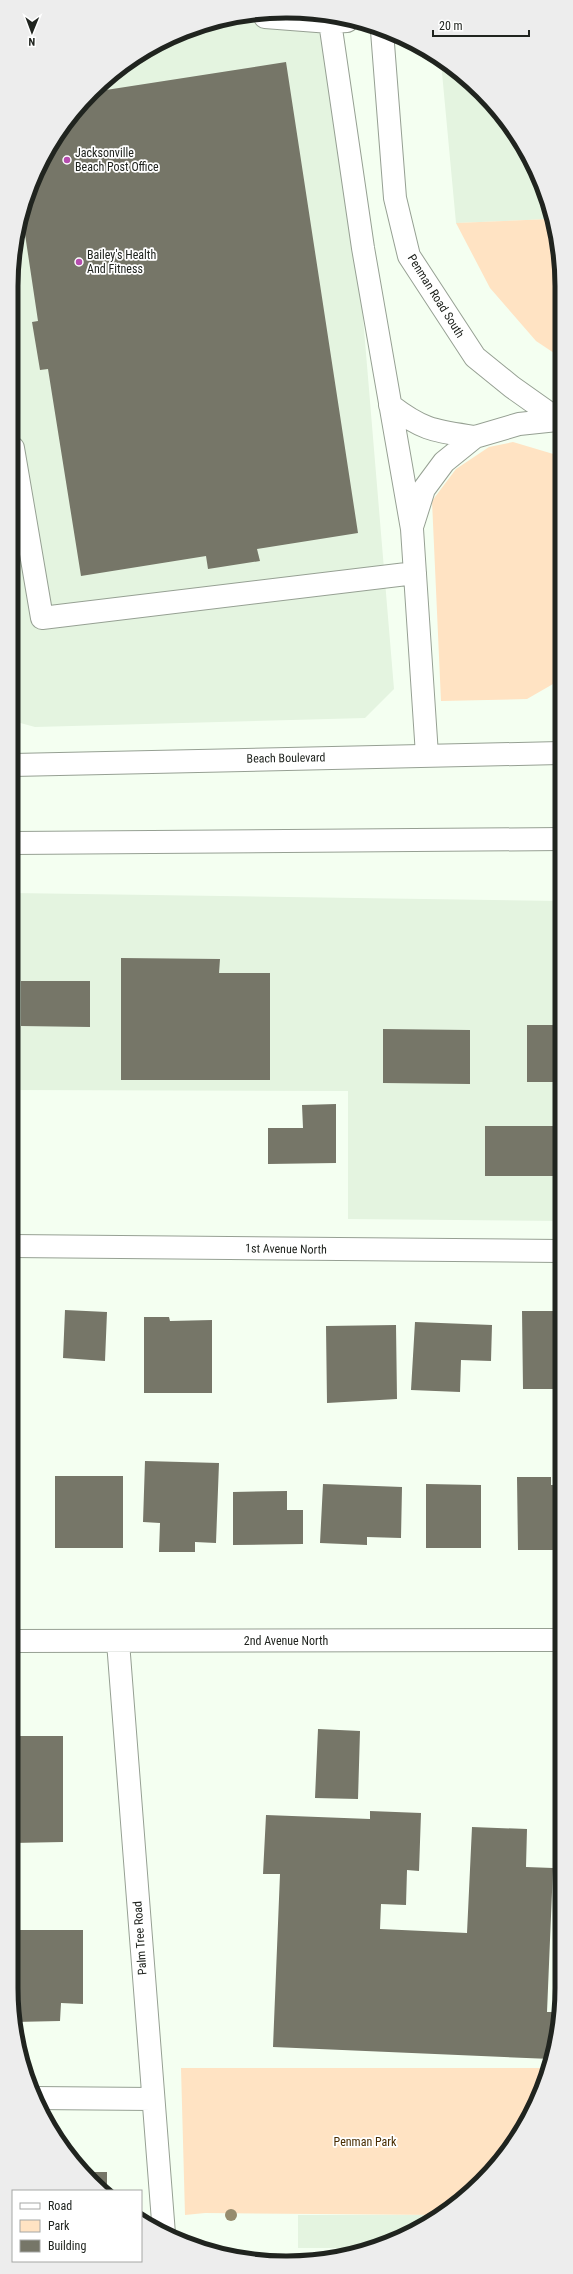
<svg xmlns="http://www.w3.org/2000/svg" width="573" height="2274" font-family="'Roboto Condensed',sans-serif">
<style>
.built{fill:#e4f4e0}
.green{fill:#ffe3c3}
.building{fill:#767668}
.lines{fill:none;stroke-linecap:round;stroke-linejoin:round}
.minor-casing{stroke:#96a093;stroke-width:24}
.highway-casing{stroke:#96a093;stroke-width:24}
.minor{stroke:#fff;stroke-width:22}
.highway{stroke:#fff;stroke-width:22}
.tree{fill:#968c6e}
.poi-dot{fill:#b64daf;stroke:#fff;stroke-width:1.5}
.labels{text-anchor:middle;stroke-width:3.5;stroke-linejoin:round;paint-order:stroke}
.poi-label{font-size:12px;fill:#20241f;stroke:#fff;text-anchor:start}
.street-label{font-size:12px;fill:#20241f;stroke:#fff}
.park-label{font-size:12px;fill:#492d02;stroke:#fff}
.rim{fill:none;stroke:#20241f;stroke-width:5}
</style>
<rect width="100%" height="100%" fill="#f4fff1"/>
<!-- built -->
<path class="built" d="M 269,12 L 338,18 L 394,689 L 365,718 L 35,727 L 13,721 L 13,250 L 26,198 L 48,149 L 80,105 L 119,68 L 165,39 L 215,20 Z
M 441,62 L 481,92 L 534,165 L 550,219 L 456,223 Z
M 13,893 L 560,901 L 560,1221 L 348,1219 L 348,1091 L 12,1090 Z
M 298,2215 L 440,2215 L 409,2234 L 372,2248 L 298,2248 Z"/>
<!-- green -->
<path class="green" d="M 550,219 L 560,251 L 560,357 L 536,341 L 490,288 L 456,223 Z
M 513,442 L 560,456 L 560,680 L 527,699 L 441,701 L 432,501 L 456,469 L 489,447 Z
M 181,2068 L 549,2068 C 536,2123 487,2186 440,2215 L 205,2213 L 185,2215 Z"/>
<!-- building -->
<path class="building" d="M 286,62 L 358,533 L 257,549 L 260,561 L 208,569 L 206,556 L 81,576 L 48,369 L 40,370 L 32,322 L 38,321 L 22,214 L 26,198 L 48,149 L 80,105 L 93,92 Z
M 499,116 L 506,127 L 499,122 Z
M 121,958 L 220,959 L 219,973 L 270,973 L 270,1080 L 121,1080 Z
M 21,981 L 90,981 L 90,1027 L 21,1026 Z
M 527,1025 L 560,1025 L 560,1082 L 527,1082 Z
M 383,1029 L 470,1030 L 470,1084 L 383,1083 Z
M 336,1104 L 336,1163 L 268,1164 L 268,1128 L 303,1128 L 302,1105 Z
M 485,1126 L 560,1126 L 560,1176 L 485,1176 Z
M 65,1310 L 107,1312 L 105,1361 L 63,1358 Z
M 522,1311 L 560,1311 L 560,1389 L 523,1389 Z
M 144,1317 L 169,1317 L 170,1321 L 212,1320 L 212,1393 L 144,1393 Z
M 415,1322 L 492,1325 L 491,1361 L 461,1360 L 460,1392 L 411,1390 Z
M 396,1325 L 397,1399 L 327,1403 L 326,1326 Z
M 145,1461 L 219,1463 L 216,1543 L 195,1542 L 195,1552 L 159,1552 L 160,1523 L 143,1522 Z
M 55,1476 L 123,1476 L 123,1548 L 55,1548 Z
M 517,1477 L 551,1477 L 551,1485 L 560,1485 L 560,1550 L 518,1550 Z
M 323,1484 L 402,1487 L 401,1538 L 367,1537 L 367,1545 L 320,1543 Z
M 426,1484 L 481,1485 L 481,1548 L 426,1548 Z
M 12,1488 L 18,1488 L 18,1526 L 12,1526 Z
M 287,1491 L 287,1510 L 303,1510 L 303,1544 L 233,1545 L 233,1492 Z
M 318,1729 L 360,1731 L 358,1799 L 315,1798 Z
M 12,1736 L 63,1736 L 63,1842 L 12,1843 Z
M 370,1811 L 421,1813 L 419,1871 L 407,1870 L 406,1905 L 381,1904 L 380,1929 L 467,1933 L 472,1827 L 527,1829 L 526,1867 L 553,1868 L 547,2012 L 559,2012 L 559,2028 L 551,2059 L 273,2047 L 280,1874 L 263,1874 L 266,1815 L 370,1819 Z
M 11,1930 L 83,1930 L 83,2004 L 61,2003 L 60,2021 L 14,2022 L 11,1988 Z
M 82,2172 L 107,2172 L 107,2191 L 103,2191 Z"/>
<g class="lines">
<!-- minor casing -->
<g class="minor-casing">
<path id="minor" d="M 264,12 L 265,17 L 330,22 L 347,21
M 330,22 L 363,248 L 412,529 L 427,755
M 382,31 L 395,198 L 409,256 L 475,357 L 512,387 L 560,421
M 390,405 C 424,431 435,431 475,437
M 13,448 L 42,618 L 415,573
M 413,524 L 424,489 L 444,462 L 475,437 L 519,424 L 557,420
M 12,1246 L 560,1251
M 11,1641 L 560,1640
M 118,1642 L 164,2234
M 35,2098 L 152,2099"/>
</g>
<!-- highway casing -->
<g class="highway-casing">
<path id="highway" d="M 13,765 L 560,753
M 13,843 L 560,839"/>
</g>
<!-- minor -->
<use href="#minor" class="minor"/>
<!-- highway -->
<use href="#highway" class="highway"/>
</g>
<!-- trees -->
<circle class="tree" cx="231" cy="2215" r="6"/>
<!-- markers -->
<g class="poi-dot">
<circle cx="67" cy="160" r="4"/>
<circle cx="79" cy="262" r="4"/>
</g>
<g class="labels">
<!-- poi labels -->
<g class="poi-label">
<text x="75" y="157">Jacksonville<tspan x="75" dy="14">Beach Post Office</tspan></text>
<text x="87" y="259">Bailey's Health<tspan x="87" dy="14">And Fitness</tspan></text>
</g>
<!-- street labels -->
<g class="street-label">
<text transform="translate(436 296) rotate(58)" y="4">Penman Road South</text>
<text transform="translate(286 758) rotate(-1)" y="4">Beach Boulevard</text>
<text transform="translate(286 1249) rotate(1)" y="4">1st Avenue North</text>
<text x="286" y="1645">2nd Avenue North</text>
<text transform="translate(140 1938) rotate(-94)" y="4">Palm Tree Road</text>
</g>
<!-- park labels -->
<g class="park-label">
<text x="365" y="2146">Penman Park</text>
</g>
</g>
<!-- crop -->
<path d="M0 0H573V2274H0ZM286 18H287A268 268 0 0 1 555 286V1988A268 268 0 0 1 287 2256H286A268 268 0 0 1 18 1988V286A268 268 0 0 1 286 18Z" fill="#ededed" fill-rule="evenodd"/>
<path class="rim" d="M286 18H287A268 268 0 0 1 555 286V1988A268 268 0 0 1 287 2256H286A268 268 0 0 1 18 1988V286A268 268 0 0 1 286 18Z"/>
<!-- legend -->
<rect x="12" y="2190" width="130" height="72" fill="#ffffff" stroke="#a6a7a5"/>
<rect x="20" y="2203" width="20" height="6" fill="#ffffff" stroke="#a6a7a5"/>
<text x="48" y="2210" font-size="12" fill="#20241f">Road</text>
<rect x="20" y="2220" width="20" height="12" fill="#ffe3c3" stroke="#a6a7a5"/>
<text x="48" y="2230" font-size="12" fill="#20241f">Park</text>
<rect x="20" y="2240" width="20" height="12" fill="#767668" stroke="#a6a7a5"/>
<text x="48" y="2250" font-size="12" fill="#20241f">Building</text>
<!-- north arrow -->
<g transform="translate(32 32) rotate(181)" stroke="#ffffff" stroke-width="3" paint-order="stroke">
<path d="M0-3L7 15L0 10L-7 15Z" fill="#20241f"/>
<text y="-6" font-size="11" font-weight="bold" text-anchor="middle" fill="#20241f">N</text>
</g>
<!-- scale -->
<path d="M433 30v6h96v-6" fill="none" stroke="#20241f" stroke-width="2"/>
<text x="439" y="30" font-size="12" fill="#20241f" stroke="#ffffff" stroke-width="3" paint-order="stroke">20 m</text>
</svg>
